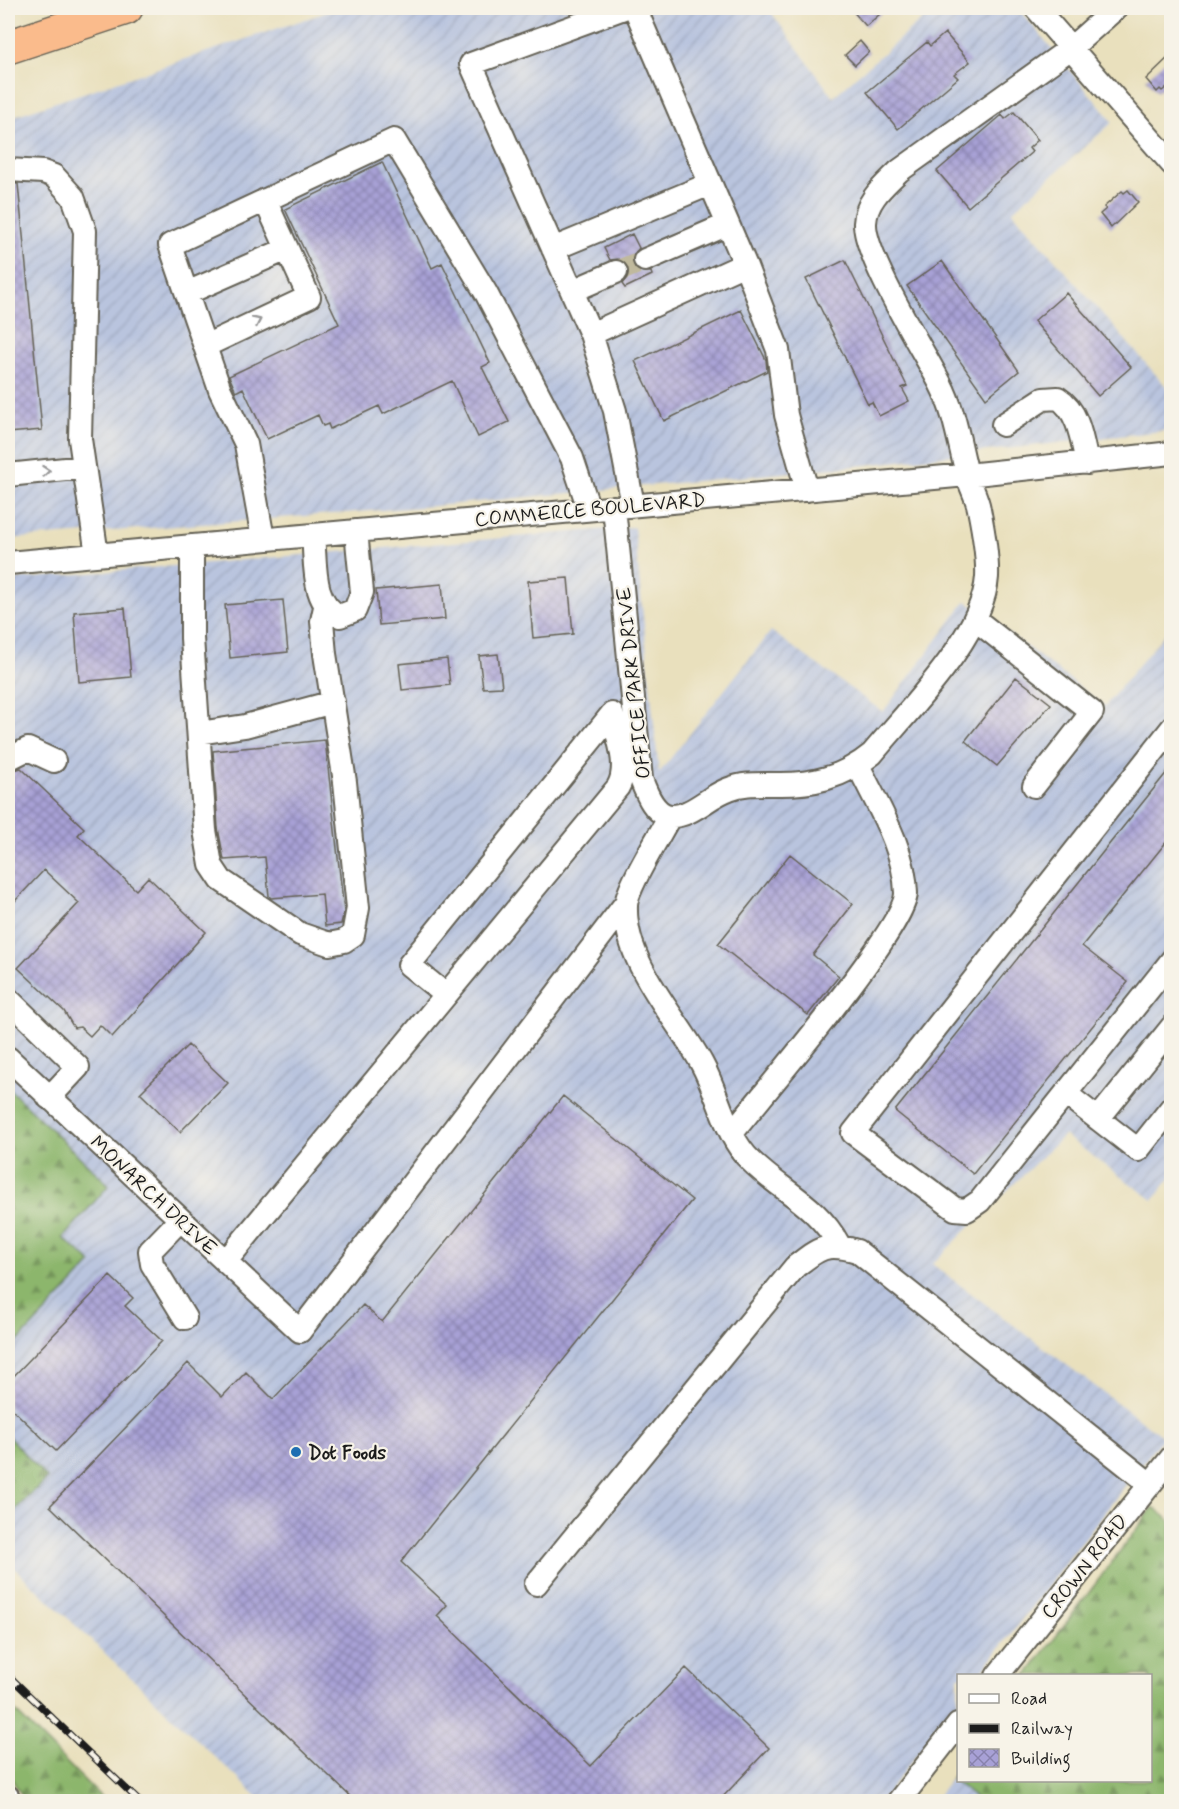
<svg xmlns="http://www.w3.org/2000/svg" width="1179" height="1809" font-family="Mynerve,sans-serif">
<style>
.industrial{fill:url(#industrial-furrows)}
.forest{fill:url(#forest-firs);stroke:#546944;stroke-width:1.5}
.building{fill:url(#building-cross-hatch)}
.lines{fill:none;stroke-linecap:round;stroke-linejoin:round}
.minor-tunnel{stroke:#c0b99d;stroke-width:22;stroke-dasharray:22 11;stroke-linecap:butt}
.minor-casing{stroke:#646154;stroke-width:26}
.highway-casing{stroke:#646154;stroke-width:36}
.minor{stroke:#fff;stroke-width:22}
.highway{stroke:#fabb8c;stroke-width:33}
.rail-casing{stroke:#1c1c1c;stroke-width:7}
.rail{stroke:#f7f3e8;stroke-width:4.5;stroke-dasharray:14;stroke-linecap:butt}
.oneway{stroke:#999}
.poi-dot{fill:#1f6fb2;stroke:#f7f3e8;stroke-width:2}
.labels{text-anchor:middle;stroke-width:4.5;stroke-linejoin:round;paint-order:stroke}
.street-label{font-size:20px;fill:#1c1c1c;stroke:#f7f3e8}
.poi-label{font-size:20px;font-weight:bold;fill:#1c1c1c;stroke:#f7f3e8;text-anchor:start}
</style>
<defs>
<pattern id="industrial-furrows" width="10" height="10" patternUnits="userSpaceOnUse" patternTransform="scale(1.5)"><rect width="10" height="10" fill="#b9c4de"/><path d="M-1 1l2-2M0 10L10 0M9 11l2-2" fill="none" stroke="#9ea8be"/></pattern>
<pattern id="forest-firs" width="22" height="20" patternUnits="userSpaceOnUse" patternTransform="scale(1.5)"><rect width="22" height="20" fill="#8cb66c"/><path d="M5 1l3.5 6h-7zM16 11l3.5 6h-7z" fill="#729358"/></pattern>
<pattern id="building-cross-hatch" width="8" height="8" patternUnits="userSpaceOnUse" patternTransform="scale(1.5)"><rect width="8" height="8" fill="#a8a1d6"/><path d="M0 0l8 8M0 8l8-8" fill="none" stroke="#8882ad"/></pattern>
</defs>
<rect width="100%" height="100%" fill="#f7f3e8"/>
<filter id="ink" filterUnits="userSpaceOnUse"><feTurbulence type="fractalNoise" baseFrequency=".0167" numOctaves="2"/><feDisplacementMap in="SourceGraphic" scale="12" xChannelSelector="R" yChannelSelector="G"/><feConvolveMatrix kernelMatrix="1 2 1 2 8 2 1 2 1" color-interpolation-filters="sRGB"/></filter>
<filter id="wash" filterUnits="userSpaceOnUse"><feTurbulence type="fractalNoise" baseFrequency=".008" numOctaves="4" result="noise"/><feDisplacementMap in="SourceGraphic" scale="24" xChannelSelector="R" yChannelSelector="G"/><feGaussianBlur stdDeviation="1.35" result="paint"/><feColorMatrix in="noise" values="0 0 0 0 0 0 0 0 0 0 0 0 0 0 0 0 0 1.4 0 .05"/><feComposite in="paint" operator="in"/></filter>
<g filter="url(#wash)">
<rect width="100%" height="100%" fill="#e9e0bd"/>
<!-- industrial -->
<path class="industrial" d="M 339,8 L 768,8 L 833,97 L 935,8 L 1018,8 L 1113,122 L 1012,211 L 1171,392 L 1171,430 L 856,466 L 434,506 L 8,539 L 8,118 Z
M 634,527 L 659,773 L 771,631 L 883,712 L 966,601 L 1105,706 L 1171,626 L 1171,1177 L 1153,1200 L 1064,1135 L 932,1264 L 1163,1437 L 979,1675 L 958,1676 L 958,1702 L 881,1801 L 262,1801 L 8,1562 L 8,1517 L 47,1478 L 8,1436 L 8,1352 L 92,1263 L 63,1238 L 109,1185 L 8,1088 L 8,580 Z
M 951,1778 L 979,1801 L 933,1802 Z"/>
<!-- forest -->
<path class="forest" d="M 8,1088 L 109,1185 L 63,1238 L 92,1263 L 8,1352 Z
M 8,1436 L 47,1478 L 8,1517 Z
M 1153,1507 L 1171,1521 L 1171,1801 L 979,1801 L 951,1778 L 958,1768 L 958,1780 L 1150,1780 L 1150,1676 L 1027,1675 Z
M 8,1704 L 105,1801 L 25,1801 L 8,1773 Z"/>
<g id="blocks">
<!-- building -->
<path class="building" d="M 850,8 L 887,8 L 866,26 Z
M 945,33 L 970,62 L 954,74 L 958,78 L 898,129 L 867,92 L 927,42 L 930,46 Z
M 860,41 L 869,52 L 855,65 L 845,55 Z
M 1172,54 L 1172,83 L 1162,91 L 1160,89 L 1157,92 L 1146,79 Z
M 1014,112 L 1038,140 L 1029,148 L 1032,152 L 968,207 L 937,171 L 1002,115 L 1005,119 Z
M 382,162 L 432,268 L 442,263 L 490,363 L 482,367 L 509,422 L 478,437 L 452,381 L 383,414 L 379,406 L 330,429 L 328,424 L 323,426 L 318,415 L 267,439 L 243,388 L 236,392 L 229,376 L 339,324 L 285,209 Z
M 8,183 L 18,184 L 42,430 L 8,433 Z
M 1128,190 L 1138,202 L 1111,228 L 1100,214 L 1106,209 L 1104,207 L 1122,191 L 1124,193 Z
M 632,234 L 639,248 L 632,258 L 633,266 L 637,271 L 651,272 L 652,275 L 625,288 L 622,284 L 629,274 L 628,266 L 618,259 L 610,260 L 604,248 Z
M 845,260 L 907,386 L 902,388 L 909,401 L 879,416 L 872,402 L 868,404 L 806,279 Z
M 942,261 L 1019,371 L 986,398 L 907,286 Z
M 1066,293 L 1131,367 L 1098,396 L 1034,321 Z
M 741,310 L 766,360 L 767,371 L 664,421 L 635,361 Z
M 568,578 L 573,634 L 533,638 L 528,581 Z
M 442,584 L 445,619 L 379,625 L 376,590 Z
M 283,600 L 288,652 L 230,658 L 225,605 Z
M 125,608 L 131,677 L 79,682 L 74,612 Z
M 498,654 L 502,687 L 483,688 L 479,656 Z
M 447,659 L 450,685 L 402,690 L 399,664 Z
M 1016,677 L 1051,704 L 997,766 L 965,741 Z
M 325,740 L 344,912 L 341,924 L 325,926 L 322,894 L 271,898 L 269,896 L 265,857 L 224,860 L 218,828 L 213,751 Z
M 1172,766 L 1172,835 L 1082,946 L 1128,982 L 973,1174 L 895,1111 Z
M 21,768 L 84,828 L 78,835 L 136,890 L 148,877 L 206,932 L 112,1037 L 100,1025 L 90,1036 L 80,1027 L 74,1028 L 64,1011 L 18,968 L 79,903 L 44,870 L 15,901 L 8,894 L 8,772 Z
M 790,854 L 853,904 L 813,955 L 839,976 L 808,1015 L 718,944 Z
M 188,1045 L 228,1083 L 180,1132 L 140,1093 Z
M 563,1096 L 692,1200 L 401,1562 L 447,1605 L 437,1616 L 591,1766 L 686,1668 L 769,1748 L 718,1802 L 356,1802 L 50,1506 L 188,1363 L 222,1397 L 246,1372 L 273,1399 L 363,1305 L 382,1322 Z
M 110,1276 L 133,1298 L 125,1306 L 162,1341 L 56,1451 L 8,1405 L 8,1382 Z"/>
</g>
</g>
<g filter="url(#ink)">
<use href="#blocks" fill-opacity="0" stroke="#646154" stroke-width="1.5"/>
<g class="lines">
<!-- minor-tunnel -->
<path class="minor-tunnel" d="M 616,272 L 645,260"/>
<!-- minor casing -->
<g class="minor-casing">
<path id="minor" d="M 635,8 L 745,264
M 1036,8 L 1172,164
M 8,170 L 43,172 L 54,176 L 73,197 L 85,231 L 80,439 L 97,555
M 553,249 L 710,184
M 645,260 L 726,225
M 572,291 L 616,272
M 187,293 L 287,249
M 591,334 L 471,64 L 624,8
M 205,346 L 309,297 L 265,200
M 1003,425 L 1043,399 L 1058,398 C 1079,411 1082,441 1087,463
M 8,475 L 84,467
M 633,505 L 615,411 L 591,334 L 745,264 L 778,350 L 786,415 L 807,490
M 614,507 L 641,779 C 646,792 654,815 671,816 C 691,817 710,795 729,789 C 743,783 758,784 774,784 C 811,785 843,778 872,754 C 909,709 983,636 987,577 C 988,556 983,529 979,509 C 977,497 970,486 967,474 C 959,443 955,412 940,383 C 923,350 864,256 865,223 C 866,200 884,186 899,171 L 1071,48 L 1116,8
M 313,535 C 316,562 311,604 340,616 L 355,610 L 362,592 L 356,531
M 263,539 L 246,444 L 220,390 L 170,245 L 394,140 L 486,293 L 572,458 L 589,509
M 192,546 L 192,638 L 205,830 L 211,865 L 221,880 L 300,934 L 329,944 L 344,941 L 353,935 L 358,908 L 345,782 L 325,654 L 322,621 L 325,607
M 8,563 L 967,475 L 1172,453
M 976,620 L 1092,712 L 1034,786
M 1172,728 L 853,1133 L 955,1209 L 967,1210 L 980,1201 L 1172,960
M 199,733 L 245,726 L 333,702
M 8,759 L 28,749 L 54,761
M 670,816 C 660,835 626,888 626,906 C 624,964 676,1016 702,1064 C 719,1095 725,1136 751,1161 C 782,1192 817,1204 839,1245
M 8,999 L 78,1067 L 49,1098
M 8,1058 L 300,1331 L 626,903
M 1066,1094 L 1138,1150 L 1172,1107
M 1098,1119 L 1172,1027
M 732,1133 C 761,1096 906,928 906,893 C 905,848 877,805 858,765
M 180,1220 L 150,1251 L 152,1264 L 185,1318
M 226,1261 L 618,787 C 630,766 617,736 612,714 L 409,965 L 446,995
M 536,1584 L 795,1267 C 819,1248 826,1242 857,1251 L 1150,1484
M 997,1676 L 1172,1457
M 8,1797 L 10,1802
M 898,1802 L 958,1725"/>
</g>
<!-- highway casing -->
<g class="highway-casing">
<path id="highway" d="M 8,47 L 126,8"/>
</g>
<!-- minor -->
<use href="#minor" class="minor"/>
<!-- highway -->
<use href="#highway" class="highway"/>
<!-- rail casing -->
<g class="rail-casing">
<path id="rail" d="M 8,1675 L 140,1802"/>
</g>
<!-- rail -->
<use href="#rail" class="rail"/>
</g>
<!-- one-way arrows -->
<defs><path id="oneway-chevron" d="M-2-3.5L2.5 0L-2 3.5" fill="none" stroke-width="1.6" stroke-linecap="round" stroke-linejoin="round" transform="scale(1.5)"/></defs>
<g class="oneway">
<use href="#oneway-chevron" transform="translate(257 321) rotate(-25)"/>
<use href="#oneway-chevron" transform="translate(46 471) rotate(-6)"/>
</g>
</g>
<!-- markers -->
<circle class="poi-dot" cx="296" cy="1452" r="6"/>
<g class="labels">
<!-- street labels -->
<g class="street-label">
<text transform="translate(590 509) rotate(-5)" y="7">COMMERCE BOULEVARD</text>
<text transform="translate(633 683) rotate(-96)" y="7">OFFICE PARK DRIVE</text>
<text transform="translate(154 1195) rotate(43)" y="7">MONARCH DRIVE</text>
<text transform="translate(1084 1566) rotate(-52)" y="7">CROWN ROAD</text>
</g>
<!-- poi labels -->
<g class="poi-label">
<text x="308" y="1459">Dot Foods</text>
</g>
</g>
<!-- margin -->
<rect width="1179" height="1809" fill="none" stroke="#f7f3e8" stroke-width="30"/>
<!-- legend -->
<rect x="957" y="1674" width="195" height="108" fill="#f7f3e8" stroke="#9f9d96" stroke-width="1.5"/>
<rect x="969" y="1694" width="30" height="9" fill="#ffffff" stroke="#9f9d96" stroke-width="1.5"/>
<text x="1011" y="1704" font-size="18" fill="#1c1c1c">Road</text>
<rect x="969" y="1724" width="30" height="9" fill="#1c1c1c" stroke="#9f9d96" stroke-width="1.5"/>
<text x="1011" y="1734" font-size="18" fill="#1c1c1c">Railway</text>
<rect x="969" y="1749" width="30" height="18" fill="url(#building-cross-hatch)" stroke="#9f9d96" stroke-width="1.5"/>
<text x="1011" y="1764" font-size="18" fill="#1c1c1c">Building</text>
</svg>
